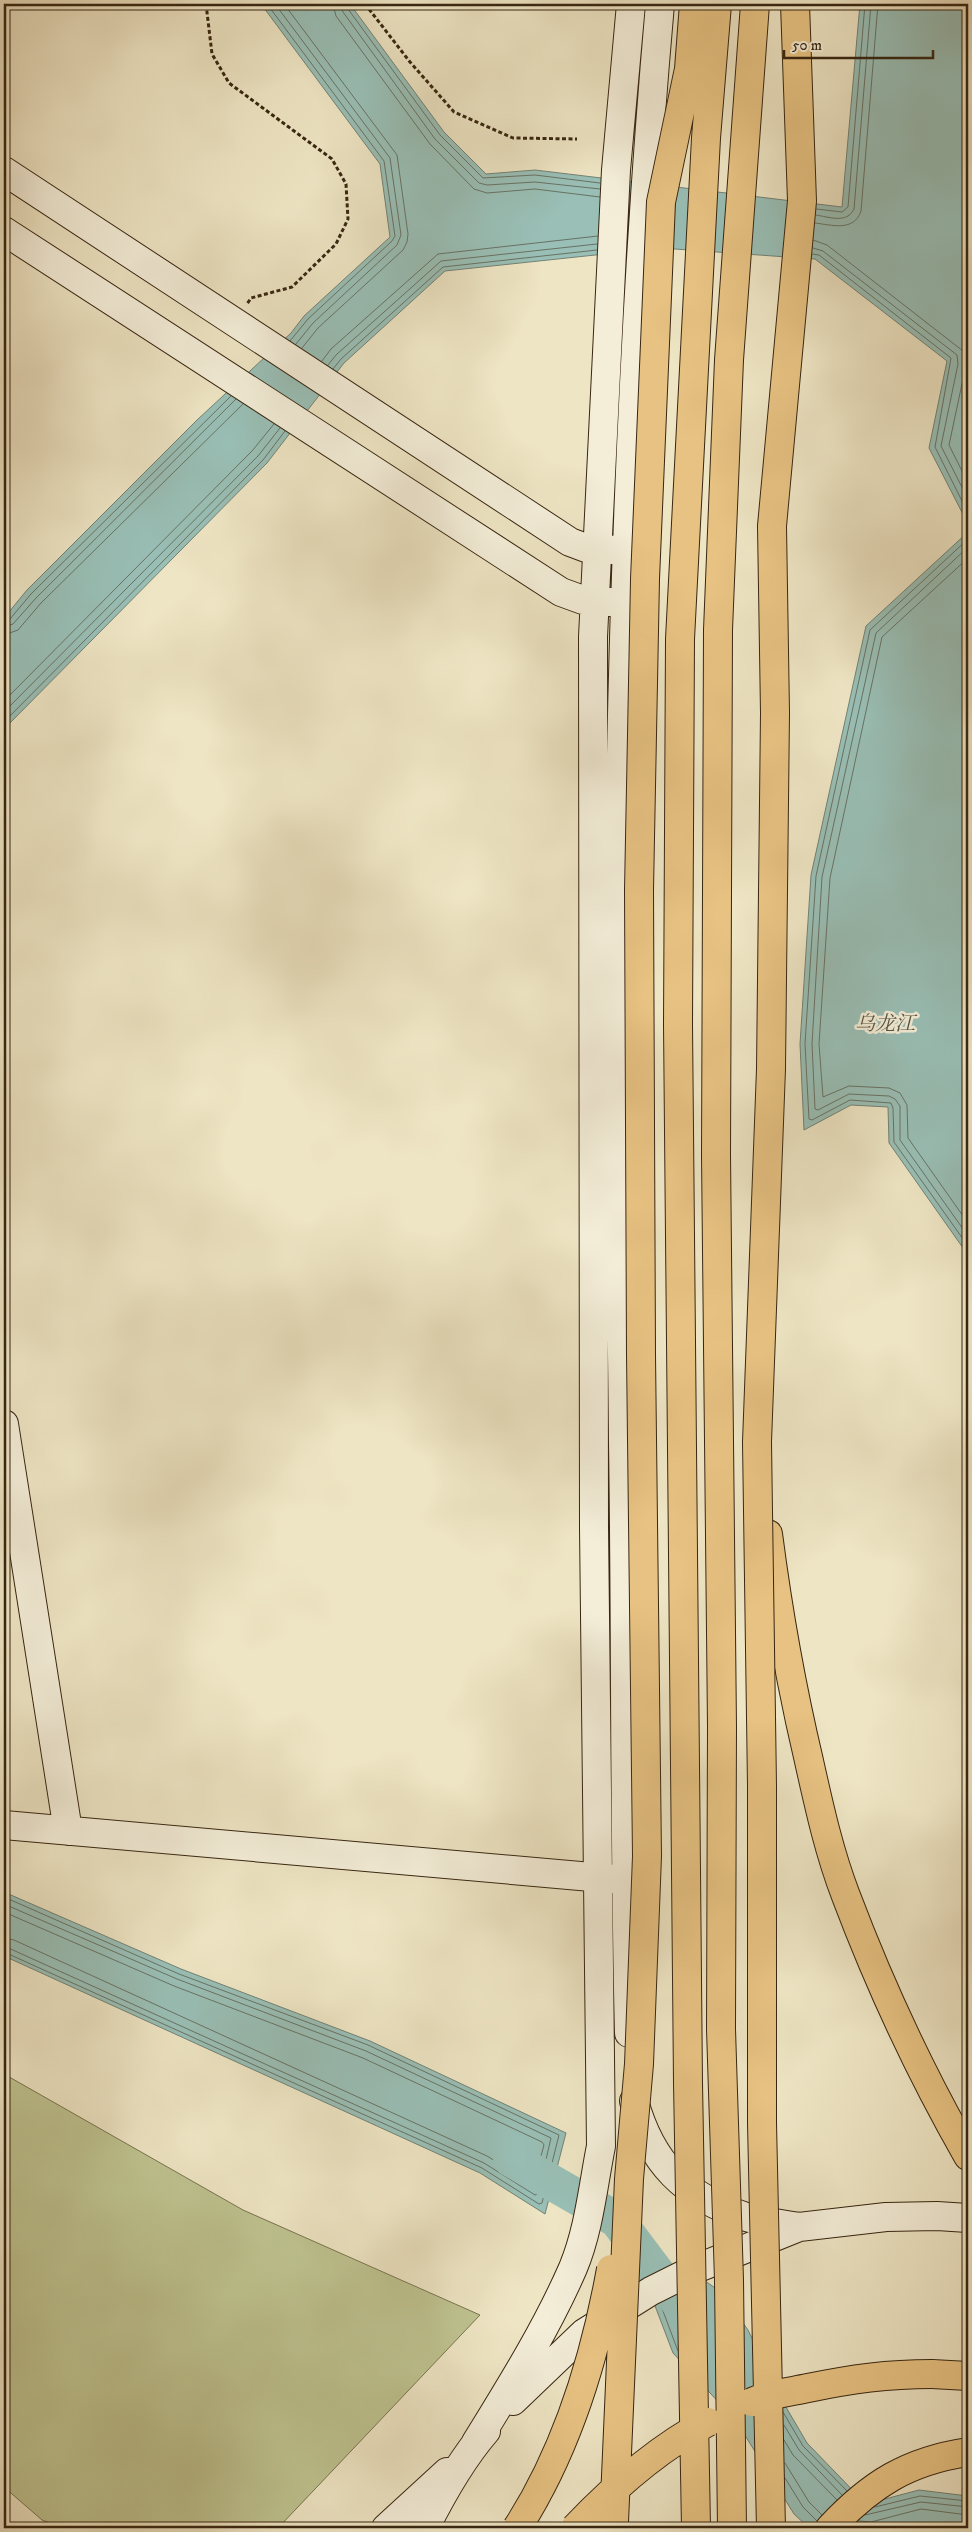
<svg xmlns="http://www.w3.org/2000/svg" width="972" height="2532" font-family="'IM FELL DW Pica','Noto Serif SC',serif">
<style>
.green{fill:#bec390;stroke:#7a7450}
.water{fill:#99bfb6;stroke:#728274}
.lines{fill:none;stroke-linecap:round;stroke-linejoin:round}
.shore{stroke:#687264;stroke-width:1}
.river{stroke:#99bfb6;stroke-width:36}
.secondary-casing{stroke:#372611;stroke-width:30}
.highway-casing{stroke:#372611;stroke-width:30}
.path{stroke:#372611;stroke-width:3;stroke-dasharray:4 2.5;stroke-linecap:butt}
.secondary{stroke:#f4eed9;stroke-width:28}
.highway{stroke:#e7c282;stroke-width:28}
.highway-bridge-casing{stroke:#372611;stroke-width:30;stroke-linecap:butt}
.highway-bridge{stroke:#e7c282;stroke-width:28}
.labels{text-anchor:middle;stroke-width:5;stroke-linejoin:round;paint-order:stroke}
.water-label{font-size:20px;font-style:italic;fill:#545443;stroke:#f4eed9}
</style>
<rect width="100%" height="100%" fill="#eee5c4"/>
<filter id="stains"><feTurbulence type="fractalNoise" baseFrequency=".004" numOctaves="4"/><feColorMatrix values="0 0 0 0 .2 0 0 0 0 .09 0 0 0 0 .02 0 0 0 .5 -.17"/></filter>
<radialGradient id="worn" r=".72"><stop offset=".6" stop-color="#630" stop-opacity="0"/><stop offset="1" stop-color="#630" stop-opacity=".3"/></radialGradient>
<!-- green -->
<path class="green" d="M 4,2074 L 243,2210 L 480,2315 L 278,2528 L 63,2528 L 42,2520 L 4,2487 Z"/>
<!-- water -->
<path class="water" d="M 261,4 L 350,4 L 444,132 L 486,174 L 535,170 L 842,207 L 860,4 L 968,4 L 968,524 L 929,448 L 947,361 L 815,259 L 661,248 L 445,271 L 344,363 L 267,463 L 4,729 L 4,618 L 27,590 L 197,420 L 291,333 L 304,316 L 390,237 L 380,164 Z
M 968,532 L 968,1255 L 889,1143 L 888,1107 L 851,1105 L 804,1130 L 800,1044 L 811,875 L 866,626 Z
M 4,1892 L 181,1969 L 370,2041 L 566,2133 L 545,2214 L 480,2173 L 4,1956 Z
M 685,2267 L 721,2292 L 748,2330 L 783,2402 L 807,2443 L 866,2504 L 919,2490 L 968,2496 L 968,2528 L 809,2528 L 794,2514 L 736,2421 L 673,2353 L 652,2298 Z"/>
<g class="lines">
<!-- shore -->
<path class="shore" d="M 267,4 L 384,161 L 395,236 L 392,241 L 308,319 L 290,341
M 275,4 L 390,158 L 401,235 L 397,245 L 313,323 L 296,344
M 284,4 L 397,155 L 408,234 L 407,242 L 403,250 L 318,328 L 302,348
M 333,4 L 336,16 L 430,144 L 474,189 L 487,193 L 535,189 L 600,197
M 340,4 L 343,12 L 435,139 L 479,183 L 487,185 L 535,182 L 600,189
M 347,4 L 348,9 L 440,135 L 483,178 L 535,175 L 600,183
M 816,209 L 842,212 L 848,207 L 865,4
M 816,215 C 829,217 847,224 854,209 L 871,4
M 815,223 C 832,225 854,232 861,211 L 878,4
M 813,240 L 827,245 L 963,351 L 966,365 L 949,445 L 968,483
M 813,248 L 823,251 L 957,355 L 958,364 L 941,446 L 968,499
M 812,254 L 819,255 L 951,358 L 935,447 L 968,513
M 322,361 L 331,349 L 438,254 L 598,236
M 328,365 L 336,355 L 441,261 L 597,244
M 333,369 L 341,359 L 443,267 L 597,250
M 968,539 L 870,630 L 816,876 L 805,1044 L 809,1119 L 812,1120 L 850,1100 L 891,1103 L 893,1108 L 894,1142 L 968,1246
M 968,547 L 876,633 L 822,877 L 812,1044 L 815,1109 L 818,1110 L 849,1094 L 889,1096 L 895,1099 L 900,1106 L 900,1140 L 968,1236
M 968,558 L 882,637 L 830,878 L 819,1044 L 823,1097 L 849,1086 L 889,1088 L 900,1093 L 907,1105 L 908,1138 L 968,1223
M 4,621 L 10,619 L 31,594 L 231,396
M 4,627 L 13,624 L 36,598 L 236,399
M 4,635 L 18,630 L 41,603 L 243,404
M 4,701 L 252,451 L 274,424
M 4,712 L 258,456 L 280,428
M 4,722 L 263,460 L 285,431
M 4,1897 L 179,1974 L 368,2045 L 559,2135 L 542,2203 L 539,2204 L 482,2168 L 4,1952
M 4,1904 L 177,1979 L 366,2051 L 551,2138 L 538,2194 L 535,2195 L 484,2163 L 4,1946
M 4,1912 L 174,1986 L 363,2058 L 542,2142 L 544,2145 L 534,2182 L 531,2183 L 487,2156 L 14,1940 L 4,1938
M 660,2303 L 678,2351
M 783,2412 L 803,2446 L 847,2491
M 784,2425 L 799,2450 L 842,2495
M 784,2440 L 793,2455 L 837,2500
M 785,2463 L 809,2502 L 822,2515
M 785,2478 L 803,2507 L 817,2521
M 875,2507 L 920,2496 L 968,2501
M 865,2515 L 921,2502 L 968,2507
M 859,2521 L 871,2522 L 921,2509 L 968,2515"/>
<!-- river -->
<path class="river" d="M 511,2159 L 617,2220 L 687,2313"/>
<!-- secondary casing -->
<g class="secondary-casing">
<path id="secondary" d="M 4,171 L 570,542 L 586,548 L 615,550
M 4,231 L 561,592 L 583,600 L 612,602
M 4,1424 L 68,1831
M 4,1825 L 614,1879
M 629,2033 C 624,1836 626,1639 623,1442 C 622,1302 618,1163 618,1023 C 619,683 630,343 660,4
M 634,2101 C 651,2163 684,2196 746,2217 C 762,2222 781,2224 799,2227
M 513,2401 L 584,2333 L 651,2291 L 693,2270 L 799,2227 L 886,2217 L 937,2216 L 968,2218
M 475,2444 C 510,2387 546,2330 573,2268 C 589,2230 593,2186 601,2146 L 594,1527 L 593,637 L 616,170 L 631,4
M 386,2528 L 447,2472
M 425,2528 C 442,2494 461,2460 486,2431"/>
</g>
<!-- highway casing -->
<g class="highway-casing">
<path id="highway" d="M 768,1534 C 778,1611 791,1685 809,1761 C 819,1806 829,1852 846,1896 C 880,1986 920,2072 968,2156
M 932,2374 L 968,2376
M 830,2528 C 871,2484 908,2461 968,2452"/>
</g>
<!-- path -->
<path class="path" d="M 206,4 L 212,54 L 229,83 L 332,159 L 346,184 L 348,219 L 336,244 L 292,287 L 251,298 L 247,304
M 365,4 L 410,62 L 454,112 L 513,138 L 577,139"/>
<!-- secondary -->
<use href="#secondary" class="secondary"/>
<!-- highway -->
<use href="#highway" class="highway"/>
<!-- highway-bridge casing -->
<g class="highway-bridge-casing">
<path id="highway-bridge" d="M 752,2402 C 770,2394 789,2392 808,2388 C 852,2379 887,2374 932,2374
M 614,2522 L 629,2179 L 639,2064 L 647,1856 L 641,1355 L 639,890 L 645,579 L 661,202 L 689,69 L 694,4
M 517,2528 C 566,2452 595,2358 611,2269
M 575,2528 C 614,2487 658,2448 708,2422
M 696,2528 L 688,2083 L 678,1024 L 680,639 L 706,138 L 717,4
M 732,2528 L 729,2280 L 721,2029 L 722,1727 L 716,1155 L 718,630 L 729,360 L 755,4
M 771,2528 L 762,2123 L 762,1786 L 757,1442 L 771,1069 L 775,713 L 772,526 L 802,201 L 795,4"/>
</g>
<!-- highway-bridge -->
<use href="#highway-bridge" class="highway-bridge"/>
</g>
<g class="labels">
<!-- water labels -->
<g class="water-label">
<text x="885" y="1030">乌龙江</text>
</g>
</g>
<!-- margin -->
<rect width="972" height="2532" fill="none" stroke="#eee5c4" stroke-width="20"/>
<rect x="5" y="5" width="962" height="2522" fill="none" stroke="#372611" stroke-width="2.5"/>
<rect x="10" y="10" width="952" height="2512" fill="none" stroke="#372611"/>
<!-- scale -->
<path d="M784 50v8h149v-8" fill="none" stroke="#372611" stroke-width="2.5"/>
<text x="792" y="50" font-size="15" fill="#372611" stroke="#f4eed9" stroke-width="4" paint-order="stroke">50 m</text>
<rect width="100%" height="100%" filter="url(#stains)"/>
<rect width="100%" height="100%" fill="url(#worn)"/>
</svg>
